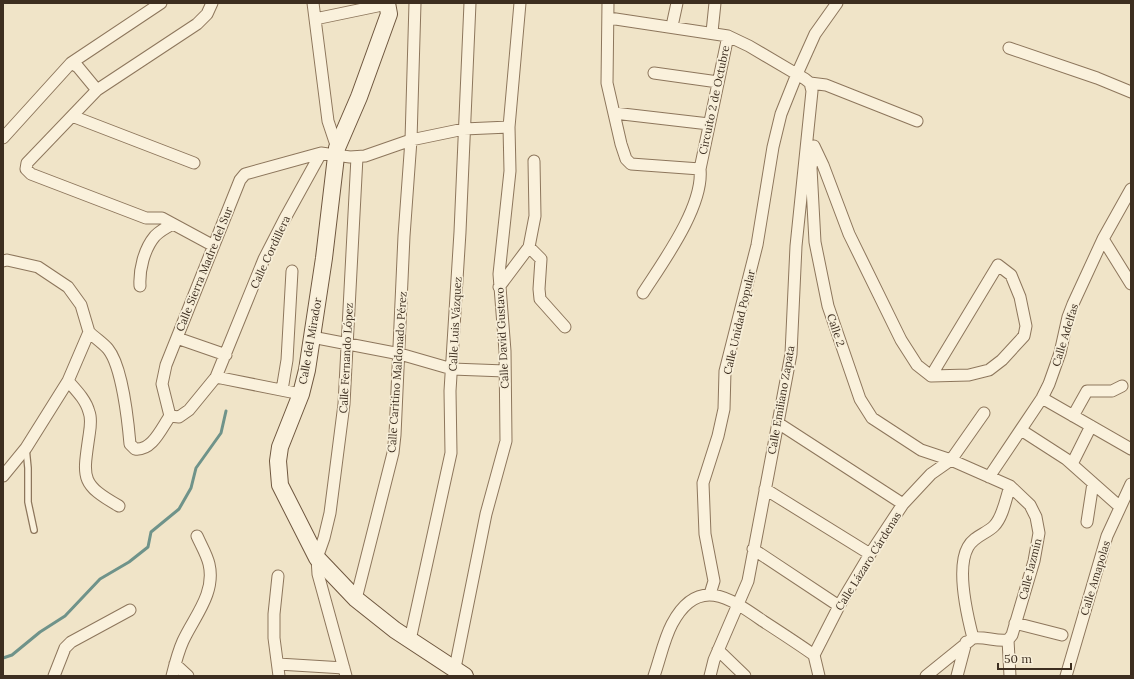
<svg xmlns="http://www.w3.org/2000/svg" width="1134" height="679" font-family="Lora,serif">
<style>
.lines{fill:none;stroke-linecap:round;stroke-linejoin:round}
.stream{stroke:#6f938a;stroke-width:3}
.lane-casing{stroke:#8d765c;stroke-width:8}
.street-casing{stroke:#8d765c;stroke-width:13}
.secondary-casing{stroke:#6f573f;stroke-width:18}
.lane{stroke:#faf1dc;stroke-width:5.5}
.street{stroke:#faf1dc;stroke-width:11}
.secondary{stroke:#faf1dc;stroke-width:16}
.labels{text-anchor:middle;stroke-width:3.5;stroke-linejoin:round;paint-order:stroke}
.street-label{font-size:11px;fill:#3d2e20;stroke:#f7eed8}
</style>
<rect width="100%" height="100%" fill="#f0e4c8"/>
<g class="lines">
<!-- stream -->
<path class="stream" d="M 3,658 L 12,655 L 40,632 L 65,616 L 100,579 L 129,562 L 148,547 L 151,532 L 179,509 L 191,488 L 196,468 L 221,433 L 226,411"/>
<!-- lane casing -->
<g class="lane-casing">
<path id="lane" d="M 26,448 L 28,468 L 28,502 L 34,530"/>
</g>
<!-- street casing -->
<g class="street-casing">
<path id="street" d="M 212,3 L 207,14 L 197,24 L 97,90 L 27,163 L 26,169 L 31,174 L 146,218 L 162,218 L 212,245
M 313,3 L 328,121 L 337,148
M 608,3 L 607,83 L 621,144 L 626,159 L 631,164 L 700,169
M 609,18 L 728,36 L 749,46 L 805,79 L 810,83 L 812,91 L 796,246 L 791,354 L 748,581 L 714,660 L 710,676
M 315,19 L 387,4
M 672,26 L 677,3
M 712,32 L 715,3
M 1009,48 L 1097,78 L 1131,92
M 71,63 L 78,67 L 97,90
M 654,73 L 718,82
M 810,83 L 826,85 L 917,121
M 614,113 L 709,124
M 72,116 L 194,163
M 3,138 L 71,63 L 161,3
M 814,146 L 823,165 L 849,234 L 901,340 L 917,365 L 931,376 L 969,375 L 989,370 L 1002,360 L 1024,336 L 1026,326 L 1020,297 L 1011,275 L 998,265 L 931,376
M 814,148 L 811,168 L 815,242 L 828,306 L 860,399 L 872,418 L 921,450 L 951,460 L 1010,486 L 1030,505 L 1036,517 L 1039,533 L 1034,561 L 1012,635 L 1008,640 L 1010,676
M 1103,239 L 1131,284
M 529,247 L 541,259 L 539,289 L 540,299 L 565,327
M 3,261 L 7,260 L 38,267 L 68,287 L 81,305 L 89,332 L 68,381 L 26,448 L 3,476
M 140,286 C 139,270 144,249 155,236 C 160,231 167,227 173,224
M 499,287 L 529,247 L 535,216 L 534,161
M 643,293 C 663,262 704,206 700,169 L 728,36
M 89,332 C 95,338 103,343 108,349 C 122,366 128,421 130,444 L 135,449 C 152,451 161,429 170,416
M 312,337 L 400,354 L 452,369 L 505,371
M 177,338 L 226,355
M 216,377 L 301,394
M 68,381 C 76,390 86,400 89,412 C 92,419 90,429 89,436 C 83,478 80,484 119,506
M 282,390 L 287,360 L 292,271
M 1042,398 L 1131,449
M 170,416 L 162,384 L 166,365 L 240,180 L 245,174 L 321,153 L 350,157 L 365,156 L 411,140 L 464,129 L 509,127
M 170,416 L 179,417 L 189,410 L 216,377 L 264,259 L 284,220 L 321,153
M 1073,416 L 1087,391 L 1112,391 L 1122,386
M 778,423 L 903,504
M 1021,430 L 1066,459 L 1119,506
M 1072,464 L 1091,426
M 989,477 L 1042,398 L 1049,384 L 1060,353 L 1068,317 L 1073,304 L 1103,239 L 1131,189
M 765,489 L 870,554
M 1087,522 L 1093,483
M 753,549 L 839,606
M 278,576 L 274,614 L 274,638 L 279,676
M 710,594 L 714,581 L 705,534 L 703,483 L 718,436 L 724,409 L 725,371 L 757,245 L 773,147 L 781,114 L 797,74 L 815,34 L 837,3
M 356,599 L 393,453 L 395,435 L 404,236 L 411,140 L 415,3
M 1015,623 L 1062,635
M 973,638 C 967,615 956,568 968,547 C 974,536 986,534 994,526 C 1003,517 1006,498 1010,486
M 410,640 L 451,453 L 450,391 L 460,232 L 470,3
M 718,650 L 745,676
M 814,655 L 839,606 L 870,554 L 903,504 L 931,474 L 951,460 L 984,413
M 814,655 L 819,676
M 175,664 L 188,676
M 278,664 L 344,668
M 455,668 L 486,514 L 506,441 L 505,351 L 499,274 L 510,171 L 509,127 L 520,3
M 54,676 L 65,648 L 71,642 L 130,610
M 172,676 C 175,664 178,652 183,641 C 194,617 216,593 209,564 C 207,555 201,545 197,536
M 346,676 L 318,574 L 317,558 L 324,538 L 330,513 L 344,404 L 357,157
M 654,676 C 660,659 664,639 672,624 C 698,575 730,598 763,621 C 780,632 797,643 814,655
M 926,676 L 973,638 C 985,636 996,642 1008,640
M 957,676 L 966,642
M 1066,676 L 1107,536 L 1131,484"/>
</g>
<!-- secondary casing -->
<g class="secondary-casing">
<path id="secondary" d="M 387,3 L 389,14 L 359,97 L 337,148 L 324,258 L 307,370 L 301,394 L 280,447 L 278,461 L 280,485 L 317,558 L 356,599 L 395,630 L 465,676"/>
</g>
<!-- lane -->
<use href="#lane" class="lane"/>
<!-- street -->
<use href="#street" class="street"/>
<!-- secondary -->
<use href="#secondary" class="secondary"/>
</g>
<g class="labels">
<!-- street labels -->
<g class="street-label">
<text transform="translate(714 100) rotate(-78)" y="4">Circuito 2 de Octubre</text>
<text transform="translate(270 252) rotate(-65)" y="4">Calle Cordillera</text>
<text transform="translate(204 269) rotate(-68)" y="4">Calle Sierra Madre del Sur</text>
<text transform="translate(739 322) rotate(-77)" y="4">Calle Unidad Popular</text>
<text transform="translate(455 324) rotate(-87)" y="4">Calle Luis Vázquez</text>
<text transform="translate(836 330) rotate(71)" y="4">Calle 2</text>
<text transform="translate(1065 335) rotate(-73)" y="4">Calle Adelfas</text>
<text transform="translate(502 338) rotate(-93)" y="4">Calle David Gustavo</text>
<text transform="translate(310 341) rotate(-80)" y="4">Calle del Mirador</text>
<text transform="translate(346 358) rotate(-87)" y="4">Calle Fernando López</text>
<text transform="translate(397 372) rotate(-86)" y="4">Calle Caritino Maldonado Pérez</text>
<text transform="translate(781 400) rotate(-80)" y="4">Calle Emiliano Zapata</text>
<text transform="translate(868 561) rotate(-58)" y="4">Calle Lázaro Cárdenas</text>
<text transform="translate(1030 569) rotate(-76)" y="4">Calle Jazmín</text>
<text transform="translate(1095 578) rotate(-73)" y="4">Calle Amapolas</text>
</g>
</g>
<!-- border -->
<rect width="1134" height="679" fill="none" stroke="#3d2e20" stroke-width="8"/>
<!-- scale -->
<path d="M998 663v6h73v-6" fill="none" stroke="#3d2e20" stroke-width="2"/>
<text x="1004" y="663" font-size="12" fill="#3d2e20" stroke="#f7eed8" stroke-width="3" paint-order="stroke">50 m</text>
</svg>
